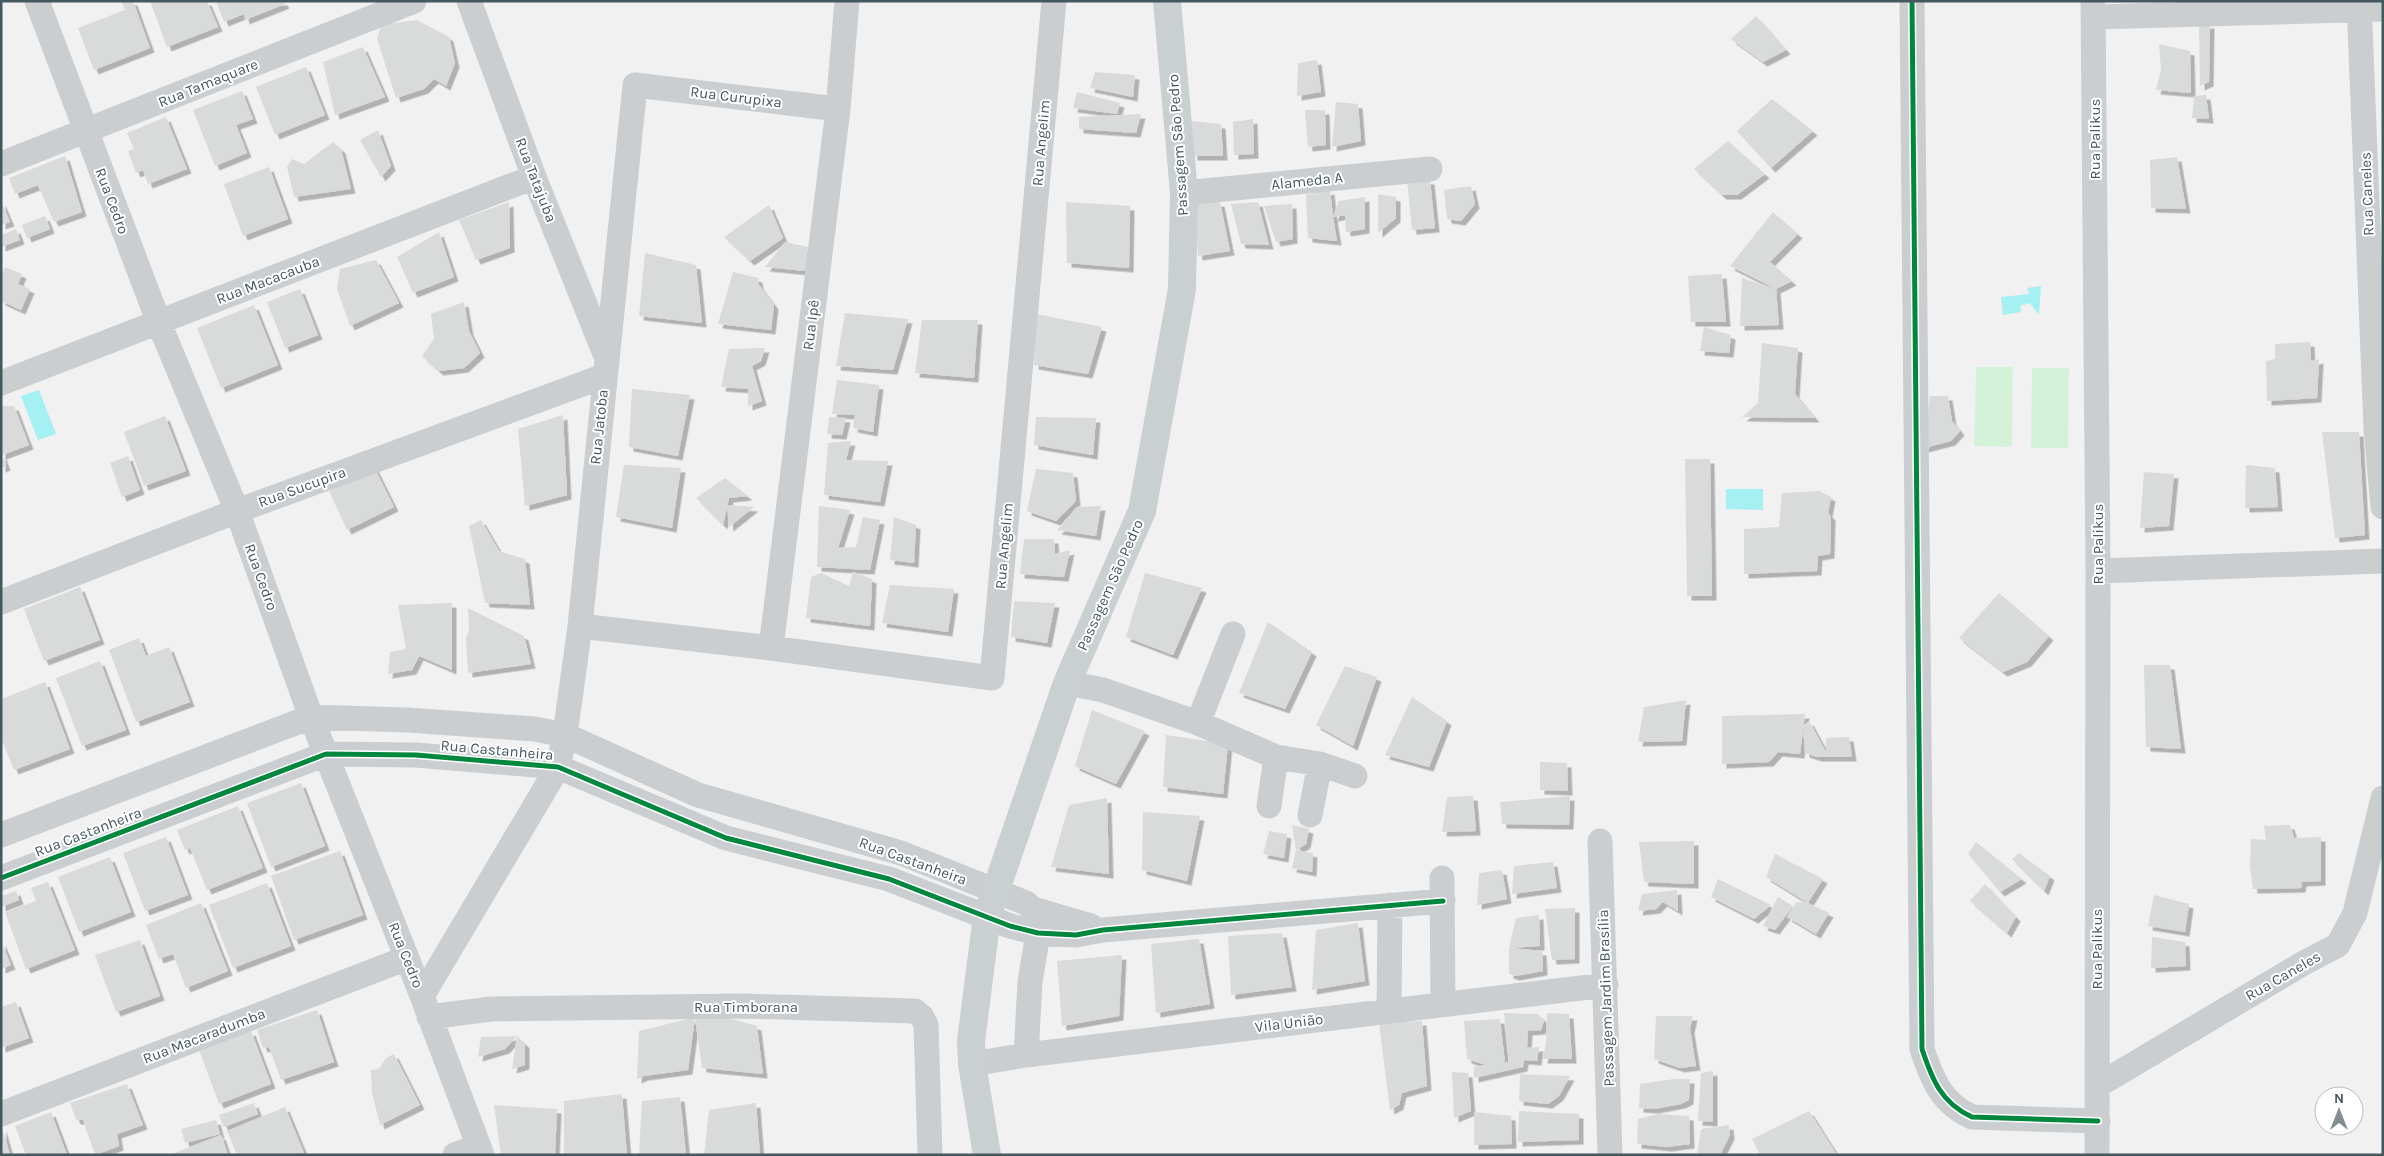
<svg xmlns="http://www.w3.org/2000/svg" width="2384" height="1156" font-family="Karla,sans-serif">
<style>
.green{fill:#d4f2da}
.water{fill:#a5f0f3}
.building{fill:#d9dada;filter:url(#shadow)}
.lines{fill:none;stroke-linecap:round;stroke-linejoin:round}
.street{stroke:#caced0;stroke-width:25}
.secondary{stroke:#cacfd1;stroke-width:28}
.cycleway-casing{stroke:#fff;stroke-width:8}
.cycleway{stroke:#00873e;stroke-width:5}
.labels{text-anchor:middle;stroke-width:4;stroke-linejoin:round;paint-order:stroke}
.street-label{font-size:15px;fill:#46585f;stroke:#fff}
</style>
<defs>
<filter id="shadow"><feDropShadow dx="4.5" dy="4.5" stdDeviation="0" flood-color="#0004"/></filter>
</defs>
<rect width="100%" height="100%" fill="#f2f1f1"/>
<!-- green -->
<path class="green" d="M 1976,367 L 2013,367 L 2012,447 L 1974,446 Z
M 2032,368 L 2069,368 L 2068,448 L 2031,448 Z"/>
<!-- water -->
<path class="water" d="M 2041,286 L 2039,315 L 2030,303 L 2020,306 L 2021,312 L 2003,315 L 2001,297 L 2029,294 L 2027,288 Z
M 39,390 L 56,434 L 38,440 L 21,396 Z
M 1726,489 L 1763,489 L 1763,510 L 1726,509 Z"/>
<!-- building -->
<path class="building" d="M 121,1 L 133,1 L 150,48 L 94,70 L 78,28 L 125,10 Z
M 150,1 L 207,1 L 218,27 L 167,47 Z
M 216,1 L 283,1 L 285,4 L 245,20 L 244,14 L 224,22 Z
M 1756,16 L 1786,50 L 1763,62 L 1731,39 Z
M 417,20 L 449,37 L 455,63 L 446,86 L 434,79 L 424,89 L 396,98 L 377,39 L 381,25 Z
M 2210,24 L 2209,82 L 2200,86 L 2199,25 Z
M 2159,44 L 2190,51 L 2191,93 L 2156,90 L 2161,70 Z
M 363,47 L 385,97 L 335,115 L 323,62 Z
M 1317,60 L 1321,92 L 1297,96 L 1298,63 Z
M 306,67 L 325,115 L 275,135 L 256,87 Z
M 1095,72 L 1135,75 L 1133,97 L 1090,88 Z
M 242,91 L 253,119 L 236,125 L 247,153 L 215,166 L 193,110 Z
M 1077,92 L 1120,103 L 1117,114 L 1073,108 Z
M 2206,95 L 2209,119 L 2192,118 L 2194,96 Z
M 1772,99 L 1813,131 L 1771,168 L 1737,131 Z
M 1336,102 L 1358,104 L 1361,141 L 1332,147 Z
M 1305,110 L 1325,110 L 1326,145 L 1308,147 Z
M 1141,114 L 1136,133 L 1079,129 L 1079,117 Z
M 166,117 L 187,169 L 148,184 L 143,170 L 136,173 L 128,151 L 134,149 L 127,133 Z
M 1253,119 L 1254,154 L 1234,155 L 1233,122 Z
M 1192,121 L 1221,124 L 1223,156 L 1193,156 Z
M 378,130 L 391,166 L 381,177 L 360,140 Z
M 1728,141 L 1765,174 L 1737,195 L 1722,195 L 1694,169 Z
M 333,142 L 341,149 L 351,189 L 294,197 L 287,167 L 292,159 L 304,164 Z
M 65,156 L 82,212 L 54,222 L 38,185 L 15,194 L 9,178 Z
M 2177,157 L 2186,209 L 2151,208 L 2150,160 Z
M 269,167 L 288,219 L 243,236 L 224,184 Z
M 1407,179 L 1430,180 L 1435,228 L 1412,230 Z
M 1471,186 L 1475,204 L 1461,221 L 1447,219 L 1444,190 Z
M 1330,190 L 1333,217 L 1339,201 L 1365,197 L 1365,229 L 1346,232 L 1345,215 L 1333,217 L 1337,241 L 1308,238 L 1306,195 Z
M 1378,194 L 1396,197 L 1396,218 L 1378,233 Z
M 1,201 L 10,222 L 1,225 Z
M 509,202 L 510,248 L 476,260 L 459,220 Z
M 1066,202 L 1130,206 L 1129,268 L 1067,263 Z
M 1220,202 L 1230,251 L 1198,256 L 1194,204 Z
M 1258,202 L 1269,245 L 1241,244 L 1231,204 Z
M 1292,204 L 1293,239 L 1276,242 L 1264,206 Z
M 769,205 L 783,238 L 750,261 L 724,237 Z
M 1773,212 L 1798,234 L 1770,262 L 1792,281 L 1776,289 L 1779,325 L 1740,326 L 1742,278 L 1776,289 L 1730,266 Z
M 45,216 L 50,229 L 27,238 L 22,225 Z
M 16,229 L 20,240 L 1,247 L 1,235 Z
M 439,232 L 454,277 L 413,293 L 397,257 Z
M 785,242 L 808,247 L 805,271 L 765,267 Z
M 645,253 L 696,265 L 702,323 L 639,316 Z
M 376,260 L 399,303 L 350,326 L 337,289 L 340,269 Z
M 5,267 L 22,274 L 18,284 L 30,289 L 21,310 L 1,301 L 1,276 Z
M 733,272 L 758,278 L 759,285 L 774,305 L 771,330 L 718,324 Z
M 1722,274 L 1726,322 L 1691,322 L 1688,276 Z
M 300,289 L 318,335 L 285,348 L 267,302 Z
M 464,302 L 469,331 L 480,353 L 464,368 L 439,371 L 422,356 L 434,339 L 431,314 Z
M 254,305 L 278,365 L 221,388 L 197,328 Z
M 845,313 L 908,319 L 893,370 L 836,366 Z
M 1036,314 L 1102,327 L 1088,374 L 1034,365 Z
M 922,320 L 978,320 L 974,378 L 915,373 Z
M 1704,327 L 1731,335 L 1729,353 L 1700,351 Z
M 2310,342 L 2311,361 L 2319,359 L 2317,398 L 2267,401 L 2266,361 L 2275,359 L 2275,344 Z
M 1762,343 L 1798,348 L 1795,394 L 1815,418 L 1742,417 L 1758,403 Z
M 765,348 L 761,361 L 752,366 L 762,401 L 748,406 L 748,389 L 721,387 L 729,349 Z
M 837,380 L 879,385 L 873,432 L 853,428 L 855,415 L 832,414 Z
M 632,389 L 690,395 L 678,456 L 629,447 Z
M 1930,396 L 1948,396 L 1952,421 L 1960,431 L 1951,441 L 1924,448 Z
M 1,406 L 14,406 L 29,445 L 2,455 L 6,466 L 1,468 Z
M 563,415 L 567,495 L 525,506 L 518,429 Z
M 165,416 L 186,471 L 144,486 L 124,432 Z
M 829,417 L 846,418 L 842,435 L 827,434 Z
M 1036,417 L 1096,418 L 1093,455 L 1034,445 Z
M 2322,432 L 2359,432 L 2365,535 L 2335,538 Z
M 851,441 L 846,460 L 888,461 L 880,502 L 824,495 L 828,443 Z
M 128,456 L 140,490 L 122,497 L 110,463 Z
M 1685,459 L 1710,459 L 1712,596 L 1687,596 Z
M 624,465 L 681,468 L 672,528 L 616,517 Z
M 2246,465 L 2275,468 L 2278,507 L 2245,508 Z
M 374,467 L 394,507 L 347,530 L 329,491 Z
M 1036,469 L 1073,473 L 1076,501 L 1056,521 L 1027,511 Z
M 2144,472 L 2174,474 L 2169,526 L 2140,528 Z
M 725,478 L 748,496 L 729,498 L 723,525 L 696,498 Z
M 1819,491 L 1831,497 L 1828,513 L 1831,516 L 1830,554 L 1818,556 L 1817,571 L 1744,574 L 1744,529 L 1779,527 L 1782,493 Z
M 727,505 L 754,507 L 729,527 Z
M 819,506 L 850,510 L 838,548 L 856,547 L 863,517 L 880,520 L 870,570 L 817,567 Z
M 1101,506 L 1096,536 L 1057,530 L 1077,507 Z
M 894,517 L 916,525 L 914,563 L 890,560 Z
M 481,520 L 499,551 L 525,559 L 530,605 L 485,603 L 469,526 Z
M 1024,539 L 1054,539 L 1055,554 L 1070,550 L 1064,577 L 1020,574 Z
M 853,572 L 872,579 L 870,626 L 806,618 L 811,577 L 821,573 L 849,586 Z
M 1145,573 L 1202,588 L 1173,655 L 1126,637 Z
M 890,585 L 954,589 L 948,632 L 882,623 Z
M 80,587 L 100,640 L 44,661 L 24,609 Z
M 1999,593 L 2049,636 L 2027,662 L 2003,672 L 1959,638 Z
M 1014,601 L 1055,603 L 1047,643 L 1011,637 Z
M 452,603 L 452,670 L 419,656 L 412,670 L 388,674 L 390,652 L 406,649 L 398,605 Z
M 468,608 L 524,636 L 531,664 L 468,673 L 466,638 L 469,631 Z
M 1268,622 L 1312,652 L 1285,709 L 1239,693 Z
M 139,638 L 146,656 L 169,647 L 190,702 L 136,722 L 109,650 Z
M 100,661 L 126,730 L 82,746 L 56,678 Z
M 2144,665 L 2170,665 L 2181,749 L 2146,747 Z
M 1345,666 L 1377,677 L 1353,746 L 1316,725 Z
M 45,682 L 70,749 L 14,770 L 1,738 L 1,699 Z
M 1412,697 L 1447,721 L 1429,767 L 1385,755 Z
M 1686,700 L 1682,741 L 1638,742 L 1644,707 Z
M 1092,710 L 1145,731 L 1116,784 L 1075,766 Z
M 1805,714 L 1800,754 L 1778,752 L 1769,762 L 1722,764 L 1722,716 Z
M 1809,721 L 1826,752 L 1826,738 L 1849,737 L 1852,757 L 1817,757 L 1805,753 L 1803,726 Z
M 1166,735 L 1228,744 L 1223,794 L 1163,787 Z
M 1540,762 L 1567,763 L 1568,791 L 1540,790 Z
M 301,783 L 325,846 L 271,867 L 247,803 Z
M 1473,796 L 1476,831 L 1442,832 L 1447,797 Z
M 1570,796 L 1569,825 L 1502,824 L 1500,802 Z
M 1107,798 L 1109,874 L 1051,867 L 1069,805 Z
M 238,806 L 263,868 L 207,890 L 190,848 L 185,850 L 177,830 Z
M 1143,812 L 1200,816 L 1187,881 L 1142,870 Z
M 1292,825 L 1309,829 L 1306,844 L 1296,850 Z
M 2290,825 L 2294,838 L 2321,837 L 2321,881 L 2302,882 L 2301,888 L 2253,889 L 2250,866 L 2251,839 L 2266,840 L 2264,826 Z
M 1269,831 L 1287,834 L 1284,858 L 1263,854 Z
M 166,837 L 188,895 L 145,911 L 123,853 Z
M 1694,841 L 1694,884 L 1644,882 L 1639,842 Z
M 1976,842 L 2022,879 L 2000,892 L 1968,854 Z
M 1296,850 L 1313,853 L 1312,872 L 1292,868 Z
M 340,851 L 363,915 L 294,940 L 271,876 Z
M 2019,853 L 2050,876 L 2044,891 L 2012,859 Z
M 1775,854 L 1823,879 L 1808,903 L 1829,913 L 1816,934 L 1787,917 L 1796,902 L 1808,903 L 1766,877 Z
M 110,857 L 131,912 L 79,932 L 58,877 Z
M 1553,862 L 1557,888 L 1512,894 L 1514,866 Z
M 1502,870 L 1507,899 L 1477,905 L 1479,873 Z
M 1718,879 L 1771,905 L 1754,919 L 1711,897 Z
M 48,882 L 75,950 L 26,969 L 5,912 L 36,901 L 31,888 Z
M 267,883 L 291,946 L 233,968 L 209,905 Z
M 1985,884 L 2016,917 L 2007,933 L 1970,901 Z
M 1677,890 L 1678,911 L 1663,902 L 1656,909 L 1638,911 L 1642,894 Z
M 16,891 L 19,900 L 1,907 L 1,896 Z
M 2154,895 L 2189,904 L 2185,932 L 2148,926 Z
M 1778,897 L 1793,906 L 1775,930 L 1763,926 Z
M 201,903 L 228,971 L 186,988 L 173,954 L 159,959 L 146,925 Z
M 1575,908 L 1575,959 L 1552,960 L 1545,909 Z
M 1539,915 L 1540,946 L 1509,948 L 1542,951 L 1543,971 L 1515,976 L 1509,974 L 1509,948 L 1516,918 Z
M 1358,923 L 1365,981 L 1312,990 L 1316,930 Z
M 1282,933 L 1292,987 L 1231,995 L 1228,936 Z
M 2152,937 L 2185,942 L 2186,966 L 2151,968 Z
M 1199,939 L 1210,1004 L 1156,1013 L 1151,944 Z
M 140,940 L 160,996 L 116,1012 L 95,955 Z
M 1,941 L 11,965 L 1,969 Z
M 1122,955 L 1119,1016 L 1062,1026 L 1057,961 Z
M 16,1002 L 29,1038 L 1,1048 L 1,1007 Z
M 317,1010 L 334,1062 L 281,1080 L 269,1047 L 263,1048 L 257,1030 Z
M 1504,1013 L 1538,1014 L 1544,1020 L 1541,1030 L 1528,1031 L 1527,1048 L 1539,1047 L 1537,1061 L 1524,1060 L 1523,1067 L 1474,1078 L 1474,1067 L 1486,1065 L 1467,1059 L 1464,1021 L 1500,1019 L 1505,1063 L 1509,1062 Z
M 1547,1013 L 1569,1014 L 1572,1059 L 1543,1059 L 1546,1043 Z
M 1656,1016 L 1693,1016 L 1690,1029 L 1696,1066 L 1680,1068 L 1654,1059 Z
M 696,1017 L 725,1017 L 757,1026 L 763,1074 L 702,1068 L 695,1018 L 688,1070 L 644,1076 L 637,1079 L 639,1031 Z
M 1422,1021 L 1427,1086 L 1402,1093 L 1399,1105 L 1390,1110 L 1379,1023 Z
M 251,1031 L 271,1084 L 219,1104 L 199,1050 Z
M 517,1036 L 505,1049 L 478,1057 L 481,1037 Z
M 517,1036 L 525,1044 L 525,1065 L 512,1069 Z
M 394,1054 L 420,1105 L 380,1125 L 372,1093 L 371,1070 L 379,1069 L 386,1058 Z
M 1713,1071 L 1713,1122 L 1698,1121 L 1701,1073 Z
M 1452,1072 L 1468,1073 L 1471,1111 L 1454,1118 Z
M 1520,1074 L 1570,1076 L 1559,1096 L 1548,1104 L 1519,1101 Z
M 1674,1079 L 1690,1079 L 1689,1100 L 1681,1104 L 1654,1109 L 1639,1108 L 1640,1084 Z
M 127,1084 L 143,1125 L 117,1134 L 119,1146 L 95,1155 L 83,1120 L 76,1120 L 70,1103 Z
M 622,1094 L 627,1155 L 564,1155 L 564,1101 Z
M 680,1097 L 686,1155 L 639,1155 L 642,1101 Z
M 254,1103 L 258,1114 L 224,1127 L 219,1115 Z
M 756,1103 L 760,1155 L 704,1155 L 709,1110 Z
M 494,1105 L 557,1109 L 555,1155 L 501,1155 Z
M 285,1107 L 304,1153 L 237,1155 L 227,1131 Z
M 1519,1111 L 1579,1114 L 1579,1140 L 1518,1142 Z
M 1809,1111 L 1837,1155 L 1760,1155 L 1752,1139 Z
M 51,1112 L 67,1155 L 26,1155 L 15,1126 Z
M 1474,1112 L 1511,1116 L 1512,1144 L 1474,1145 Z
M 1658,1114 L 1689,1116 L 1690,1144 L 1667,1147 L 1637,1144 L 1638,1119 Z
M 216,1120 L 220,1134 L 185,1143 L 181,1129 Z
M 1729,1125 L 1730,1135 L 1720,1155 L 1697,1155 L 1701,1129 Z
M 2,1127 L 10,1155 L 1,1155 Z
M 221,1135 L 228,1155 L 169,1155 Z"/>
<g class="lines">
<!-- street -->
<path class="street" d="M 37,1 L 159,323 L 237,511 L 311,717 L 422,996 L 482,1155
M 469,1 L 534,177 L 605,354
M 1912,1 L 1922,1049 C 1932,1079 1941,1103 1972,1117 L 2098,1121
M 2093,1 L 2098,571 L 2097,1155
M 2359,1 L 2376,429 L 2383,507
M 2094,17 L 2383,9
M 1,164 L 414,1
M 1184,193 L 1430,169
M 1,383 L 534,177
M 2098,571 L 2383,561
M 1,602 L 237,511 L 604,376
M 580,626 L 771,648 L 992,678 L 1054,1
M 771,648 L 838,109 L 847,1
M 1067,683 L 1103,690 L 1198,723 L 1276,757 L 1320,764 L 1355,776
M 1198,723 L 1233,634
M 1269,806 L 1276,757
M 1310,815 L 1320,764
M 1,835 L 311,717 L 407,720 L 535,729 L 565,735 L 698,795 L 901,853 L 1026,903 L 1033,909 L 1091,926
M 1600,841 L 1610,1155
M 1,878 L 326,754 L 416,755 L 558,767 L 726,838 L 889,879 L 1010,926 L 1038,933 L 1076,935 L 1103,930 L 1443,901
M 1442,878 L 1443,1004
M 422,996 L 558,767 L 565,735 L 580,626 L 635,85 L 838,109
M 1389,1011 L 1390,905
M 429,1017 L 491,1009 L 741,1006 L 915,1011 L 922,1017 L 926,1025 L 930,1155
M 1026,1055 L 1030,982 L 1038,933
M 972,1064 L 1026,1055 L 1606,985
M 2097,1086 L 2302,964 L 2338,945 L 2355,913 L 2383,798
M 1,1114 L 407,958
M 455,1155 L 478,1146"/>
<!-- secondary -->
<path class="secondary" d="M 987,1155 L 972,1064 L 971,1041 L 987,916 L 1067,683 L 1142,511 L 1182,289 L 1184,193 L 1167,1"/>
<!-- cycleway casing -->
<g class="cycleway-casing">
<path id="cycleway" d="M 1912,1 L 1922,1049 C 1932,1079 1941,1103 1972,1117 L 2098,1121
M 1,878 L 326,754 L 416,755 L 558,767 L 726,838 L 889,879 L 1010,926 L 1038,933 L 1076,935 L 1103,930 L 1443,901"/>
</g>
<!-- cycleway -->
<use href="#cycleway" class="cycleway"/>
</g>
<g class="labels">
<!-- street labels -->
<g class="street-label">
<text transform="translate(208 83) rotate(-22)" y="5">Rua Tamaquare</text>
<text transform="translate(736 97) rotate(7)" y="5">Rua Curupixa</text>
<text transform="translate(2095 139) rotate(-90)" y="5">Rua Palikus</text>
<text transform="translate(1041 143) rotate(-85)" y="5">Rua Angelim</text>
<text transform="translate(1178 145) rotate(-94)" y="5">Passagem São Pedro</text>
<text transform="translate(536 180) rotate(69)" y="5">Rua Tatajuba</text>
<text transform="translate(1307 181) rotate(-6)" y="5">Alameda A</text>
<text transform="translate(2367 194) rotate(-92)" y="5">Rua Caneles</text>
<text transform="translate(112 201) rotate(69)" y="5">Rua Cedro</text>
<text transform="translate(268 280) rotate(-21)" y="5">Rua Macacauba</text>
<text transform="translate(811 325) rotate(-83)" y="5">Rua Ipê</text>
<text transform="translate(599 427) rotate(-84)" y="5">Rua Jatoba</text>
<text transform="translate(302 487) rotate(-20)" y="5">Rua Sucupira</text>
<text transform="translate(2098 544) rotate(-90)" y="5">Rua Palikus</text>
<text transform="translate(1004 546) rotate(-85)" y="5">Rua Angelim</text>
<text transform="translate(261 577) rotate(70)" y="5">Rua Cedro</text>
<text transform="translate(1110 585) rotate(-66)" y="5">Passagem São Pedro</text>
<text transform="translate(497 750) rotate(5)" y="5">Rua Castanheira</text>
<text transform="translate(88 832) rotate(-21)" y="5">Rua Castanheira</text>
<text transform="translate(913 861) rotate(20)" y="5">Rua Castanheira</text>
<text transform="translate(2097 949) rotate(-90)" y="5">Rua Palikus</text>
<text transform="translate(406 955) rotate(68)" y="5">Rua Cedro</text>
<text transform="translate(2283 976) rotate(-30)" y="5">Rua Caneles</text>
<text transform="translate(1606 998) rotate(-92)" y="5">Passagem Jardim Brasília</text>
<text x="746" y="1012">Rua Timborana</text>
<text transform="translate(1289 1023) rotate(-7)" y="5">Vila União</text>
<text transform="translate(204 1036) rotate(-21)" y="5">Rua Macaradumba</text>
</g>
</g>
<!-- border -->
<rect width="2384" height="1156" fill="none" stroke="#46585f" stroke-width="5"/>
<!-- north arrow -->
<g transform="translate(2339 1111)"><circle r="24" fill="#ffffff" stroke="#b5bcbf"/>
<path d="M0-4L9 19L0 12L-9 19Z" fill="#828e92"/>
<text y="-8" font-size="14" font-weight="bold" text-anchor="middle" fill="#46585f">N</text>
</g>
</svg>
